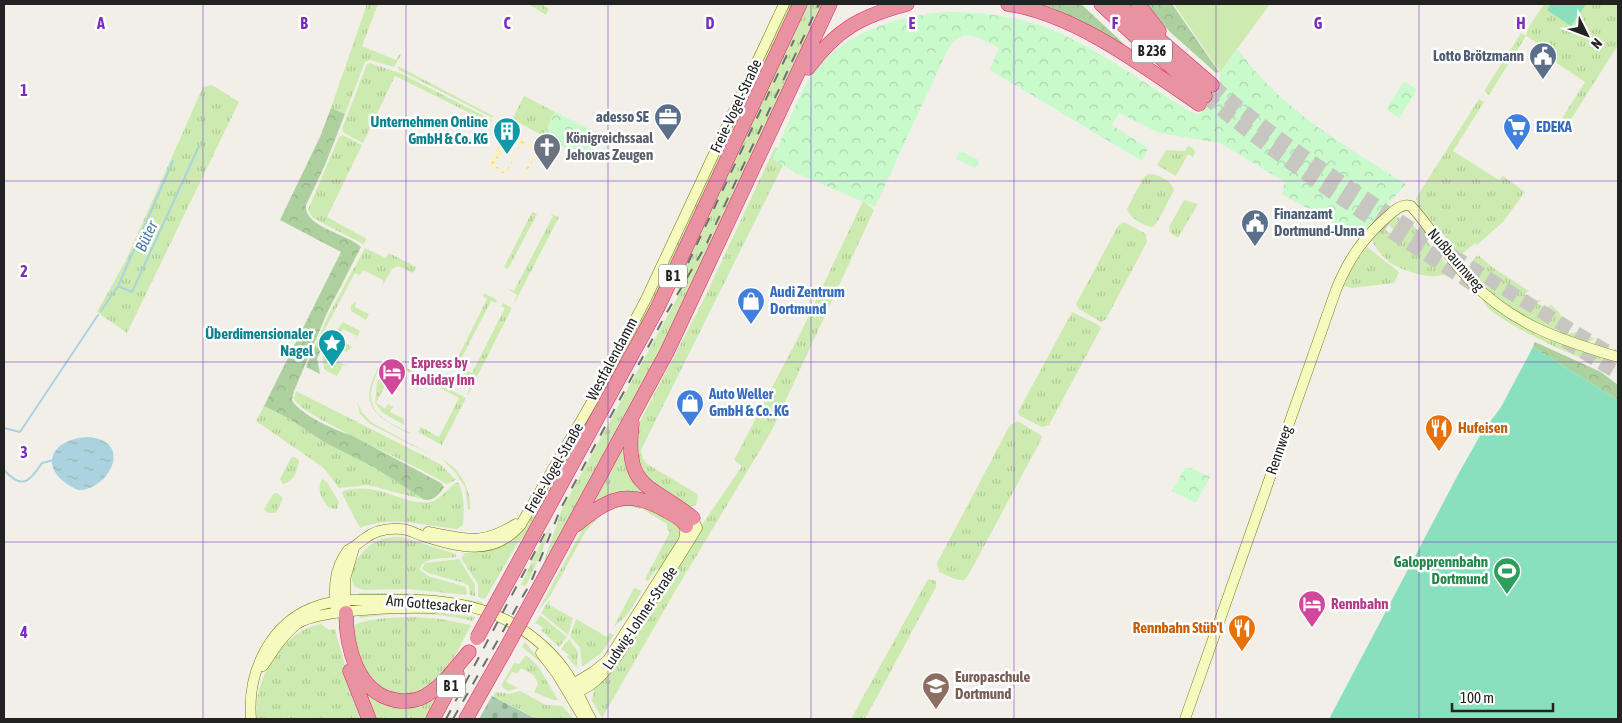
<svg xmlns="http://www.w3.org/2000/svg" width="1622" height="723" font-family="'Asap Condensed',sans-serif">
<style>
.grass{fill:url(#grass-tufts)}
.forest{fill:url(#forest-crowns)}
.sand{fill:url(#sand-dots)}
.cemetery{fill:url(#cemetery-stones)}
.park{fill:url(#park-crowns)}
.garden{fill:#cdebb0}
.pitch{fill:#88e0be}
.water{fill:url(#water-ripples)}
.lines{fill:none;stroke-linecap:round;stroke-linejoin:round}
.stream{stroke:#aad3df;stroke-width:2}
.highway-tunnel{stroke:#c8c6c1;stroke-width:14;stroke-dasharray:14 7;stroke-linecap:butt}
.secondary-casing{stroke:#707d05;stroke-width:11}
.highway-casing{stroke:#dc2a67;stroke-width:15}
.secondary{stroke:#f7fabf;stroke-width:10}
.highway{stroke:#e892a2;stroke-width:14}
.rail{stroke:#707070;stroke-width:2;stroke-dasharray:10 10;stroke-linecap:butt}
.highway-bridge-casing{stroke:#dc2a67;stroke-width:15;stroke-linecap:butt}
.highway-bridge{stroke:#e892a2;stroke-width:14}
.grid{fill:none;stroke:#7b2cbf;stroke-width:1;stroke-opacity:0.55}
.labels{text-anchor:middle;stroke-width:5;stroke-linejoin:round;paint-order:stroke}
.shield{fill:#fff;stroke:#646464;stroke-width:1}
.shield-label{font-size:14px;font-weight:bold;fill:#222}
.service-label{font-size:15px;font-weight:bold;fill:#4e5e75;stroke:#fff;text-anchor:end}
.street-label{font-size:15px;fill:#222;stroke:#fff}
.culture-label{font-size:15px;font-weight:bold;fill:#0d838f;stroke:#fff;text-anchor:end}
.shop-label{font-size:15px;font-weight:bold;fill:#366cbe;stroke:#fff;text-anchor:start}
.worship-label{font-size:15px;font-weight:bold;fill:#5b616d;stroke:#fff;text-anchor:start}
.hotel-label{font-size:15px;font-weight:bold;fill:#b23c85;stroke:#fff;text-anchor:start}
.food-label{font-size:15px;font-weight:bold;fill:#c56008;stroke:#fff;text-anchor:start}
.leisure-label{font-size:15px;font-weight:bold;fill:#27864d;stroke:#fff;text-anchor:end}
.education-label{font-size:15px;font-weight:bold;fill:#785e54;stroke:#fff;text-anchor:start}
.water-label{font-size:16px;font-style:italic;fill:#4a7aab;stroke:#fff}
.grid-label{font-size:16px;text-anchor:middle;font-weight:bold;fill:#7b2cbf;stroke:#fff;stroke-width:5;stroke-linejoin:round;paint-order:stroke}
</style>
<defs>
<pattern id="grass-tufts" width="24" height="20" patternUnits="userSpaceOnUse" patternTransform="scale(1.25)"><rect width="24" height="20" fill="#cdebb0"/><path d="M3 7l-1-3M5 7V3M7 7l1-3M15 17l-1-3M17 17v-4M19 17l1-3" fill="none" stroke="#b0c997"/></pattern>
<pattern id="forest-crowns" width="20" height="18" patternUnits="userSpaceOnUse" patternTransform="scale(1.25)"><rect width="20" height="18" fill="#add19e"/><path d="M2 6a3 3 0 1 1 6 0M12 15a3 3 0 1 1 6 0" fill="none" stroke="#95b388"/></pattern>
<pattern id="sand-dots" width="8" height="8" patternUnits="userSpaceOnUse" patternTransform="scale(1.25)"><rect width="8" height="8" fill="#fff1ba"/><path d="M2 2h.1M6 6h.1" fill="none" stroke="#dacea0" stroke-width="1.8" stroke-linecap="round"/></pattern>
<pattern id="cemetery-stones" width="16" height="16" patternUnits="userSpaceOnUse" patternTransform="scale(1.25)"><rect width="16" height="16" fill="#aacbaf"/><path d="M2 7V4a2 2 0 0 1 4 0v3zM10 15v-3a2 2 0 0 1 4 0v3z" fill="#92ae96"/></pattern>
<pattern id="park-crowns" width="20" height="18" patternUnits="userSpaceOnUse" patternTransform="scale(1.25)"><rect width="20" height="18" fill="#c8facc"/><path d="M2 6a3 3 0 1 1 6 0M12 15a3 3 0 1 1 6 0" fill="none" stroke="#acd6af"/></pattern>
<pattern id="water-ripples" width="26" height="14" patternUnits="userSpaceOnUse" patternTransform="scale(1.25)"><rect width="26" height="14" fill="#aad3df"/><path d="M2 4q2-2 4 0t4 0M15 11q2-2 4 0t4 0" fill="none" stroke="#92b5bf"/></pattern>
</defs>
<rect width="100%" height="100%" fill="#f2efe9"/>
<!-- grass -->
<path class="grass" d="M 367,4 L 378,4 L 362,46 L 396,60 L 399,54 L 401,55 L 394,67 L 370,60 L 365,62 L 345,114 L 331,108 Z
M 528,4 L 541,4 L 549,9 L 546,15 Z
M 789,4 L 794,4 L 655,303 L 528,532 L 517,544 L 485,599 L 478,597 L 478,584 L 461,558 L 465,553 C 501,551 518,539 537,509 L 646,310 L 741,106 L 744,106 L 755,83 L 753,82 Z
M 806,4 L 825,4 L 680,317 L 533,586 L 532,585 L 543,564 L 562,509 L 681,291 L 673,286 Z
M 1544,4 L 1618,4 L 1618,45 L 1563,132 L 1557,126 L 1585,82 L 1552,60 L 1555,54 L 1526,36 L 1489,95 L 1484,91 L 1521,33 L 1526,36 L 1528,28 Z
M 370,63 L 402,74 L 492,120 L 490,123 L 395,76 L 363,143 L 344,133 L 342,129 L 367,64 Z
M 398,66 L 493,116 L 493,118 L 399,70 Z
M 212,85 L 239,102 L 127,333 L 97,312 L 126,260 L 203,87 Z
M 524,96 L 555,112 L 543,136 L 516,121 L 512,128 L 509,126 Z
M 1479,99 L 1484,102 L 1453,151 L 1499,180 L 1503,176 L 1525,192 L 1503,222 L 1477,245 L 1475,243 L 1462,254 L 1452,249 L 1445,236 L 1418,206 L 1416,198 Z
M 343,135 L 362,145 L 327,217 L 367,239 L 363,244 L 313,218 L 308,210 L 339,137 Z
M 1188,146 L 1193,148 L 1195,152 L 1193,157 L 1188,154 L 1176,176 L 1157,165 L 1166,150 L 1185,151 Z
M 775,147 L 778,148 L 773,159 L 783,165 L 641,450 L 643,459 L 647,464 L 696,493 L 698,496 L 696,505 L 688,508 L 638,473 L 637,427 L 702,303 Z
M 1149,174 C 1158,174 1172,181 1174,190 L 1158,221 L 1153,227 C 1143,226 1130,218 1127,209 L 1144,177 Z
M 1184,200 L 1198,204 L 1178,238 L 1170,232 L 1169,227 Z
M 863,201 L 874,210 L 771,432 L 674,593 L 602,718 L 592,701 L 594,690 L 592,686 L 742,466 L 734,460 L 800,334 Z
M 532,212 L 537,214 L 508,269 L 504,267 Z
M 550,213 L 559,217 L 513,306 L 517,295 L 507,288 L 514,291 L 553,216 Z
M 1396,217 L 1408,219 L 1449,267 L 1449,271 C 1439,282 1409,273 1396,266 C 1386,261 1376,250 1372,240 L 1384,228 L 1390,234 L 1394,231 L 1388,224 Z
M 1124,222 L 1146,234 L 1147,242 L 1106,319 L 1101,322 L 1079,309 L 1076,304 L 1118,226 Z
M 1367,247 L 1399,272 L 1394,283 L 1351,288 L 1344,286 L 1353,266 Z
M 365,248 L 386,258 L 389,253 L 416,267 L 413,273 L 398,266 L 392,269 L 382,286 L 383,280 L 363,270 L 360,275 L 355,273 L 322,335 L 327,338 L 321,350 L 315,346 L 329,314 Z
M 1478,255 L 1492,267 L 1529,291 L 1524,294 L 1533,300 L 1542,300 L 1537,303 L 1545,308 L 1551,305 L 1559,312 L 1563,321 L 1559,323 L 1567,334 L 1576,332 L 1579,333 L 1575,337 L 1584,339 L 1589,337 L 1595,338 L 1588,343 C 1543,333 1502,305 1471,273 L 1470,263 Z
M 484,293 L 497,300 L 496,303 L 491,301 L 461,359 L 458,357 L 487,299 L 483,296 Z
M 1481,298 L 1538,335 L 1604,357 L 1603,363 C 1586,365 1501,322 1488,308 C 1485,305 1484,301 1481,298 Z
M 356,302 L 355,307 L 369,314 L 366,320 L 351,311 L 351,305 Z
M 503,303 L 512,308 L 467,396 L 470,385 L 460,380 L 463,369 L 472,373 L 505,308 L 501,306 Z
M 1072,312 L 1097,324 L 1101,328 L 1049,425 L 1042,427 L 1020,416 L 1018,412 Z
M 343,322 L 360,331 L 355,342 L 357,336 L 343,329 L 340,334 L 338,329 Z
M 337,339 L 352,347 L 347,352 L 331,345 L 326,355 L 349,367 L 343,365 L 337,376 L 325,370 L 322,359 L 331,341 Z
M 389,360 L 423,376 L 421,380 L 420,378 L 393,364 L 388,372 L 391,374 L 376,403 L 385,408 L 388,404 L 393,407 L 390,412 L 404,419 L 404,425 L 383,413 L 375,403 L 377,383 Z
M 380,364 C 378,372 374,379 372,387 C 366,415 390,423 411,433 L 409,434 C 373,415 357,406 380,364 Z
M 428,378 L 466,398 L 442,445 L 418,432 L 421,427 L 439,437 L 459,398 L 426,381 Z
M 296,391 L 440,464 L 456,480 L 446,484 C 421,466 302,417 294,399 Z
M 357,402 L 362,412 L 371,422 L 435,457 L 370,424 L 360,414 Z
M 264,406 L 288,418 L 324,442 L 375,468 L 425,500 L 368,485 L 339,488 L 324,468 L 256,421 Z
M 1018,421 L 1042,436 L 1041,440 L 969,574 L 964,580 L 958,580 L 939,572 L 937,563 L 1010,425 Z
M 621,449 L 626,451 L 658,502 L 594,503 Z
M 294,457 L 299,460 C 298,470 294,482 283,484 L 280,479 L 291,458 Z
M 441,458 C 460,470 471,487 470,509 L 468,509 L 465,487 L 455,472 Z
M 322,479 L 327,482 L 339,502 L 337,509 L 329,508 C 322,499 316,490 322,479 Z
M 458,482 C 465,496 464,509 463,525 L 457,529 C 424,526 392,515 360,528 L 342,494 L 343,491 C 380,481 402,506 430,502 C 442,500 447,487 458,482 Z
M 274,493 L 277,493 L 283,498 L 276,513 L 268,513 L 264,509 Z
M 635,501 L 679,525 L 682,536 L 661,572 L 656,569 L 648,581 L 645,579 L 670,532 L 667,530 L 667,524 L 644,510 L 630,506 L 614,508 L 603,513 L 586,531 L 550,596 L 537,612 L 586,523 L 594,514 Z
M 551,525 L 539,561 L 531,562 Z
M 402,537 L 456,554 L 456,557 C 445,559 422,556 420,570 L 428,576 L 466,587 L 467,595 L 408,589 L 363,590 L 355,587 C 343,571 364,546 379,540 C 387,537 394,537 402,537 Z
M 459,559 L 475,585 L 475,596 L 470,595 L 469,586 L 464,583 L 428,573 L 422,569 L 425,563 Z
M 537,562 L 527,584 L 525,586 L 521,585 L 531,563 Z
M 928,579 L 936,581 L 936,587 L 865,719 L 851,719 Z
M 634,588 L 642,591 L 627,615 L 613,628 Z
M 359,593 L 425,594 L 483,602 L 480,607 L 359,596 Z
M 550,599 L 549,605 L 573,618 L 568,635 L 541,613 Z
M 429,611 L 475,617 L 473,621 C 435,612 398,612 360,618 L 359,616 Z
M 540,615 L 567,637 L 559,647 L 541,630 L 543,628 L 538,624 L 535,624 Z
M 414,617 L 441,619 L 471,625 L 446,673 L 428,691 L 396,697 L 367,679 L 350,627 C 369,617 392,618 414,617 Z
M 576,619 L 607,637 L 610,633 L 614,635 L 601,653 L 582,667 L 580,648 L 570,636 Z
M 321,624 L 329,630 L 335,629 L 345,665 L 367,719 L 257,719 C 252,682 282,630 321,624 Z
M 343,628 L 376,696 L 438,696 L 425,719 L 372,719 Z
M 569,639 L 578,652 L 577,668 L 567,657 L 569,655 L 561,649 Z
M 525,642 L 543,664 L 522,647 Z
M 526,655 L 538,666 L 558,700 L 553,700 L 534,692 L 538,684 L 534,675 L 521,668 L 517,674 L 512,672 L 506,682 L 518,688 L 508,691 L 503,688 L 502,684 L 514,663 L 519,664 Z
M 520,691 L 546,705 L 562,706 L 574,719 L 537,719 L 493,696 L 496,692 L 510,694 Z"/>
<!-- forest -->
<path class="forest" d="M 1034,4 L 1081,4 L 1124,44 L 1123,47 L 1053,8 Z
M 1146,4 L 1172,4 L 1219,72 L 1216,73 L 1169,31 Z
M 331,108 L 345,114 L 325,165 L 306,205 C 303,227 348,234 361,247 L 327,313 L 294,391 L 292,400 C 299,414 336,431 351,435 L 441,483 L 444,487 C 439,495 434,500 425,500 L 375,468 L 324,442 L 288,418 L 264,406 L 341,252 L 280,220 L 320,137 Z
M 1535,342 L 1601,372 L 1618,385 L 1618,400 L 1533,347 Z
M 315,346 L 321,350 L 317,358 L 320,374 L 306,367 Z"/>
<!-- sand -->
<path class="sand" d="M 506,132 L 539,149 L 521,183 L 515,180 L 520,182 L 536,150 L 522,143 L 506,174 L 511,177 L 499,171 L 501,169 L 506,171 L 520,145 L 508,139 L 494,165 L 499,168 L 498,171 L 489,165 Z"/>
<!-- cemetery -->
<path class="cemetery" d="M 492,696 L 536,719 L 479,719 Z"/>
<!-- park -->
<path class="park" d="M 945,12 C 979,12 1018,16 1050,29 C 1101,50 1147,86 1195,114 L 1200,114 L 1219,83 L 1220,72 L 1238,49 C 1279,108 1346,147 1406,184 L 1359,237 L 1282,194 L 1285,182 L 1220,143 L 1159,133 L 1119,113 L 1112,125 L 1148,148 L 1142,161 L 990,70 L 999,48 L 977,37 L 965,35 L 954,41 L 946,53 L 875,207 L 796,173 L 773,159 C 784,134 794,106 807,83 C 836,34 893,17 945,12 Z
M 1404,81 L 1417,90 L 1399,118 L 1386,109 Z
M 555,112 L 601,135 L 590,157 L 576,149 L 574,153 L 543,136 Z
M 960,151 L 979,160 L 976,168 L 956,159 Z
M 1185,468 L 1191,468 L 1210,477 L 1196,503 L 1172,491 Z"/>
<!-- garden -->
<path class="garden" d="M 1174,4 L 1270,4 L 1220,72 Z"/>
<!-- pitch -->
<path class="pitch" d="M 1551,4 L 1586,4 L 1571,26 L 1547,10 Z
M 1533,347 L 1618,400 L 1618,719 L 1329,719 L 1460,471 L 1481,434 L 1501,407 Z"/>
<!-- water -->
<path class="water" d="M 90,437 C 135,443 107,491 78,490 C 37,472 47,438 90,437 Z"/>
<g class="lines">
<!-- stream -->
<path class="stream" d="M 119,284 L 173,161
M 101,311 L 118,286 L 132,292 L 199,146
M 4,428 L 20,432 L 98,315
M 4,470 C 23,491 29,481 42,463 L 54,460"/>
<!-- highway-tunnel -->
<path class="highway-tunnel" d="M 1212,85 C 1268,133 1328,174 1389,214 C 1463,263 1537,310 1613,355
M 1205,96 C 1289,167 1382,226 1474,285
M 1565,341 L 1618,373"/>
<!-- secondary casing -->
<g class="secondary-casing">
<path id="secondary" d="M 693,518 L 697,528 L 691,538 L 618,655 C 607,670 588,695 568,692 L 573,684 L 593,672 L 608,660 L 684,540 L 686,526 Z
M 428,532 C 466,539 481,546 516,524
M 345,607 L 345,579 L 354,548
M 336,613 C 334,589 333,570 348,550 C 355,547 358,543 364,539 C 374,531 388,528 401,529 C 408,529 416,534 423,536 C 458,547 492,557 520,526 L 593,400 L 646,299 L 784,4
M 541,653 L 557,674 L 584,719
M 263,666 C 273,651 283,635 297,624 C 318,609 406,607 434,608
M 251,719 C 247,671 271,620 320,605 C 342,598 369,600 392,600 C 432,599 474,602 510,622 C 532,634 555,654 568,675 C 577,689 583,705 591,719
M 1185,719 L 1336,290 C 1348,260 1363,238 1387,217 C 1394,211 1401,203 1411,206 C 1432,229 1447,256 1468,278 C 1511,324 1560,340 1618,357"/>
</g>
<!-- highway casing -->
<g class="highway-casing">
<path id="highway" d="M 1008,4 C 1077,15 1143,66 1199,104
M 1101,4 L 1134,35 L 1205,96
M 1118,4 L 1212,85
M 1138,4 L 1159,31
M 808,68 C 837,29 861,16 907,4
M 632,423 C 624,490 649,483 693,518
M 576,525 C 607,499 627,488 665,510 C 672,514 682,518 686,526
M 500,596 L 658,307 L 800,4
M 527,610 L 667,352 L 830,4
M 346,613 C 346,646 357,693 395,700 C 405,702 416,701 425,696 C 443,686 456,667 469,652
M 350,671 L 369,719
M 433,719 L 457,674
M 466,719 L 504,652"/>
</g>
<!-- secondary -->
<use href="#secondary" class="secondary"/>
<!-- highway -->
<use href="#highway" class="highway"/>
<!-- rail -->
<path class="rail" d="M 688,263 L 794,40
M 446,719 L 546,531
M 453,719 L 531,582 L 561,508 L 666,314 L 706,245 L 819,4"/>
<!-- highway-bridge casing -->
<g class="highway-bridge-casing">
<path id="highway-bridge" d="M 477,638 L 500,596
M 504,652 L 527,610"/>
</g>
<!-- highway-bridge -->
<use href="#highway-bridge" class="highway-bridge"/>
</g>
<!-- grid -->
<path class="grid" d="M 203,4 L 203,719M 406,4 L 406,719M 608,4 L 608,719M 811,4 L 811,719M 1014,4 L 1014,719M 1216,4 L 1216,719M 1419,4 L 1419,719M 4,181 L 1618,181M 4,362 L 1618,362M 4,542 L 1618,542"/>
<!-- icons -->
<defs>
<g id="civic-pin" transform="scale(1.4375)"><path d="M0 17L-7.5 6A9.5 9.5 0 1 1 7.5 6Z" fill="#5c6f8a" stroke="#fff"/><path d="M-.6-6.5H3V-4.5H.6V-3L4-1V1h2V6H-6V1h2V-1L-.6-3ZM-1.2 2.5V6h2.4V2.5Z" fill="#fff"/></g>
<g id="office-pin" transform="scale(1.4375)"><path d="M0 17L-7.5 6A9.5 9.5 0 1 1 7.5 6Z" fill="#5c6f8a" stroke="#fff"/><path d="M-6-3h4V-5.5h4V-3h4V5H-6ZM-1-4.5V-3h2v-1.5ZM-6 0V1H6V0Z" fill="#fff"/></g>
<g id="supermarket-pin" transform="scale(1.4375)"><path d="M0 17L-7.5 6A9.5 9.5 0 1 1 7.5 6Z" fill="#3f7fe0" stroke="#fff"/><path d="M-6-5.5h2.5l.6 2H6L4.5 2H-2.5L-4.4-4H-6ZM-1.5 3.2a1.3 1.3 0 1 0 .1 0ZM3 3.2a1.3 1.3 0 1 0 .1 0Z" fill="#fff"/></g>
<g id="building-pin" transform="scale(1.4375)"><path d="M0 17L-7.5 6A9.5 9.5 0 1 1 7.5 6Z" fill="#0f9aa8" stroke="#fff"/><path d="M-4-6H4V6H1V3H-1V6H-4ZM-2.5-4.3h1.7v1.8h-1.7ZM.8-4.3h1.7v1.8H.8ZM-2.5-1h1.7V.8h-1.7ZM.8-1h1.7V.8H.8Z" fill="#fff"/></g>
<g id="church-pin" transform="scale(1.4375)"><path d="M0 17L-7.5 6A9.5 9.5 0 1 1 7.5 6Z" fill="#6b7280" stroke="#fff"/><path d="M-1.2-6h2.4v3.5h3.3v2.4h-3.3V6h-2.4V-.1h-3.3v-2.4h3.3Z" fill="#fff"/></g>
<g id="shop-pin" transform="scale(1.4375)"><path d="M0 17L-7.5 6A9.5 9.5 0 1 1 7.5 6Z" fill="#3f7fe0" stroke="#fff"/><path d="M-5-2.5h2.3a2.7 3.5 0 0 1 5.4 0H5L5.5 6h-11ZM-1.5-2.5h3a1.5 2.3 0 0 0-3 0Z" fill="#fff"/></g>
<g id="sight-pin" transform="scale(1.4375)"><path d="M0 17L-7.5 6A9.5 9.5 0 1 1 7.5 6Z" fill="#0f9aa8" stroke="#fff"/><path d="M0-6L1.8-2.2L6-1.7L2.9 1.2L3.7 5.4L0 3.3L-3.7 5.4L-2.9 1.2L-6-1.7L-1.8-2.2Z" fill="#fff"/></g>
<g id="hotel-pin" transform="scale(1.4375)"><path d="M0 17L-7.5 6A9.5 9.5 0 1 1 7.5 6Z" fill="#d1479c" stroke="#fff"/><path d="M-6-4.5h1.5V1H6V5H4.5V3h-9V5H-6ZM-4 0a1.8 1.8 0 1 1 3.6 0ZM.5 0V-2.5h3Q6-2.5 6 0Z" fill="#fff"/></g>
<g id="restaurant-pin" transform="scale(1.4375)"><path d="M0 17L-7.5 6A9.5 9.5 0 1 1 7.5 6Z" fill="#e8710a" stroke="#fff"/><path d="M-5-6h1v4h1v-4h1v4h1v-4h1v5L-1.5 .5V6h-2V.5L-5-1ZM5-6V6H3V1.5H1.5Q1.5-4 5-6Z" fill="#fff"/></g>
<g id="stadium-pin" transform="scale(1.4375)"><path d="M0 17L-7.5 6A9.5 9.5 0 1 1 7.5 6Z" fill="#2e9e5b" stroke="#fff"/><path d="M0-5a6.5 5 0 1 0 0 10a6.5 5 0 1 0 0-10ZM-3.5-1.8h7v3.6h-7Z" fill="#fff"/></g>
<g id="school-pin" transform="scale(1.4375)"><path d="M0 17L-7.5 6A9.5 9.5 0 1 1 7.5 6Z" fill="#8d6e63" stroke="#fff"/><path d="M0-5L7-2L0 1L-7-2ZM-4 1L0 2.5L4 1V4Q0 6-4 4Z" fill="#fff"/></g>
</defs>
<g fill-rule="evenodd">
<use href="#civic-pin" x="1543" y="56"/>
<use href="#office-pin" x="668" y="117"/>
<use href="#supermarket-pin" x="1517" y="127"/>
<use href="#building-pin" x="507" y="131"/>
<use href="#church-pin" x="547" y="147"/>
<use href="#civic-pin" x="1255" y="223"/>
<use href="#shop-pin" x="751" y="301"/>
<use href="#sight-pin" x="332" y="343"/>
<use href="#hotel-pin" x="392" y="372"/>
<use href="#shop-pin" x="690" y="403"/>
<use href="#restaurant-pin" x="1439" y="428"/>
<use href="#stadium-pin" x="1507" y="571"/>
<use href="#hotel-pin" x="1312" y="604"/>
<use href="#restaurant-pin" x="1242" y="628"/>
<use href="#school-pin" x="936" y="686"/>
</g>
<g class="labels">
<!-- shield labels -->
<g class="shield">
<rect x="1132" y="39.5" width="40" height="23" rx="4"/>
<rect x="659" y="264.5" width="28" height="23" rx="4"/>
<rect x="437" y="674.5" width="28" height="23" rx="4"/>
</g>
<g class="shield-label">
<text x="1152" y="56">B 236</text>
<text x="673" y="281">B 1</text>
<text x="451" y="691">B 1</text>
</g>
<!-- service labels -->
<g class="service-label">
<text x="1524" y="61">Lotto Brötzmann</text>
<text x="649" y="122">adesso SE</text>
<text x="1274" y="219" text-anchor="start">Finanzamt<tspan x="1274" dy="17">Dortmund-Unna</tspan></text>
</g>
<!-- street labels -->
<g class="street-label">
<text transform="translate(736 106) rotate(-65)" y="5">Freie-Vogel-Straße</text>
<text transform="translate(1456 260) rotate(49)" y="5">Nußbaumweg</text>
<text transform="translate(612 359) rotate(-62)" y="5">Westfalendamm</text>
<text transform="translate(1279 450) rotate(-71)" y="5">Rennweg</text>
<text transform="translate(554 468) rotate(-60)" y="5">Freie-Vogel-Straße</text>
<text transform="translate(429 604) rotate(5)" y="5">Am Gottesacker</text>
<text transform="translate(640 618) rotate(-56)" y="5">Ludwig-Lohner-Straße</text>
</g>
<!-- culture labels -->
<g class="culture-label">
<text x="488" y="127">Unternehmen Online<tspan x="488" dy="17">GmbH &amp; Co. KG</tspan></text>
<text x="313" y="339">Überdimensionaler<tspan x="313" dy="17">Nagel</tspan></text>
</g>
<!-- shop labels -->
<g class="shop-label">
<text x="1536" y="132">EDEKA</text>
<text x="770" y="297">Audi Zentrum<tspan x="770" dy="17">Dortmund</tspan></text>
<text x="709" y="399">Auto Weller<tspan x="709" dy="17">GmbH &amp; Co. KG</tspan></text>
</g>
<!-- worship labels -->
<g class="worship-label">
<text x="566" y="143">Königreichssaal<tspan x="566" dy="17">Jehovas Zeugen</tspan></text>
</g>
<!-- hotel labels -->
<g class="hotel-label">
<text x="411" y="368">Express by<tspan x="411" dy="17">Holiday Inn</tspan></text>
<text x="1331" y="609">Rennbahn</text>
</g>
<!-- food labels -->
<g class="food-label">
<text x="1458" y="433">Hufeisen</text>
<text x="1223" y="633" text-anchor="end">Rennbahn Stüb'l</text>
</g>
<!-- leisure labels -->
<g class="leisure-label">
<text x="1488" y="567">Galopprennbahn<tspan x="1488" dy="17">Dortmund</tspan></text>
</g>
<!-- education labels -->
<g class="education-label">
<text x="955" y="682">Europaschule<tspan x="955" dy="17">Dortmund</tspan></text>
</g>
<!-- water labels -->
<g class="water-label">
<text transform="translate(146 236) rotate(-65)" y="6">Büter</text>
</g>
</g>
<g class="grid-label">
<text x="101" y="29">A</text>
<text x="304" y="29">B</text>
<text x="507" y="29">C</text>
<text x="710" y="29">D</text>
<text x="912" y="29">E</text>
<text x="1115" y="29">F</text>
<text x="1318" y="29">G</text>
<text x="1521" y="29">H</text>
<text x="24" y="96">1</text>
<text x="24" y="277">2</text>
<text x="24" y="458">3</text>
<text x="24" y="638">4</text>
</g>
<!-- border -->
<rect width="1622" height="723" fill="none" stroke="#222222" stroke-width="10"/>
<!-- north arrow -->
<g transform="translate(1587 35) rotate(132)" stroke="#ffffff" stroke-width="4" paint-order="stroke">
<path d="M0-4L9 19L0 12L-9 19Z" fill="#222222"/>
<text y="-8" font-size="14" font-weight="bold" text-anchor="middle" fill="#222222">N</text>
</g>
<!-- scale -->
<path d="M1452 703v8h101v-8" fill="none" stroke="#222222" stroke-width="2.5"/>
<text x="1460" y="703" font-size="15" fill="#222222" stroke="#ffffff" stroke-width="4" paint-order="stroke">100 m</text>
</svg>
